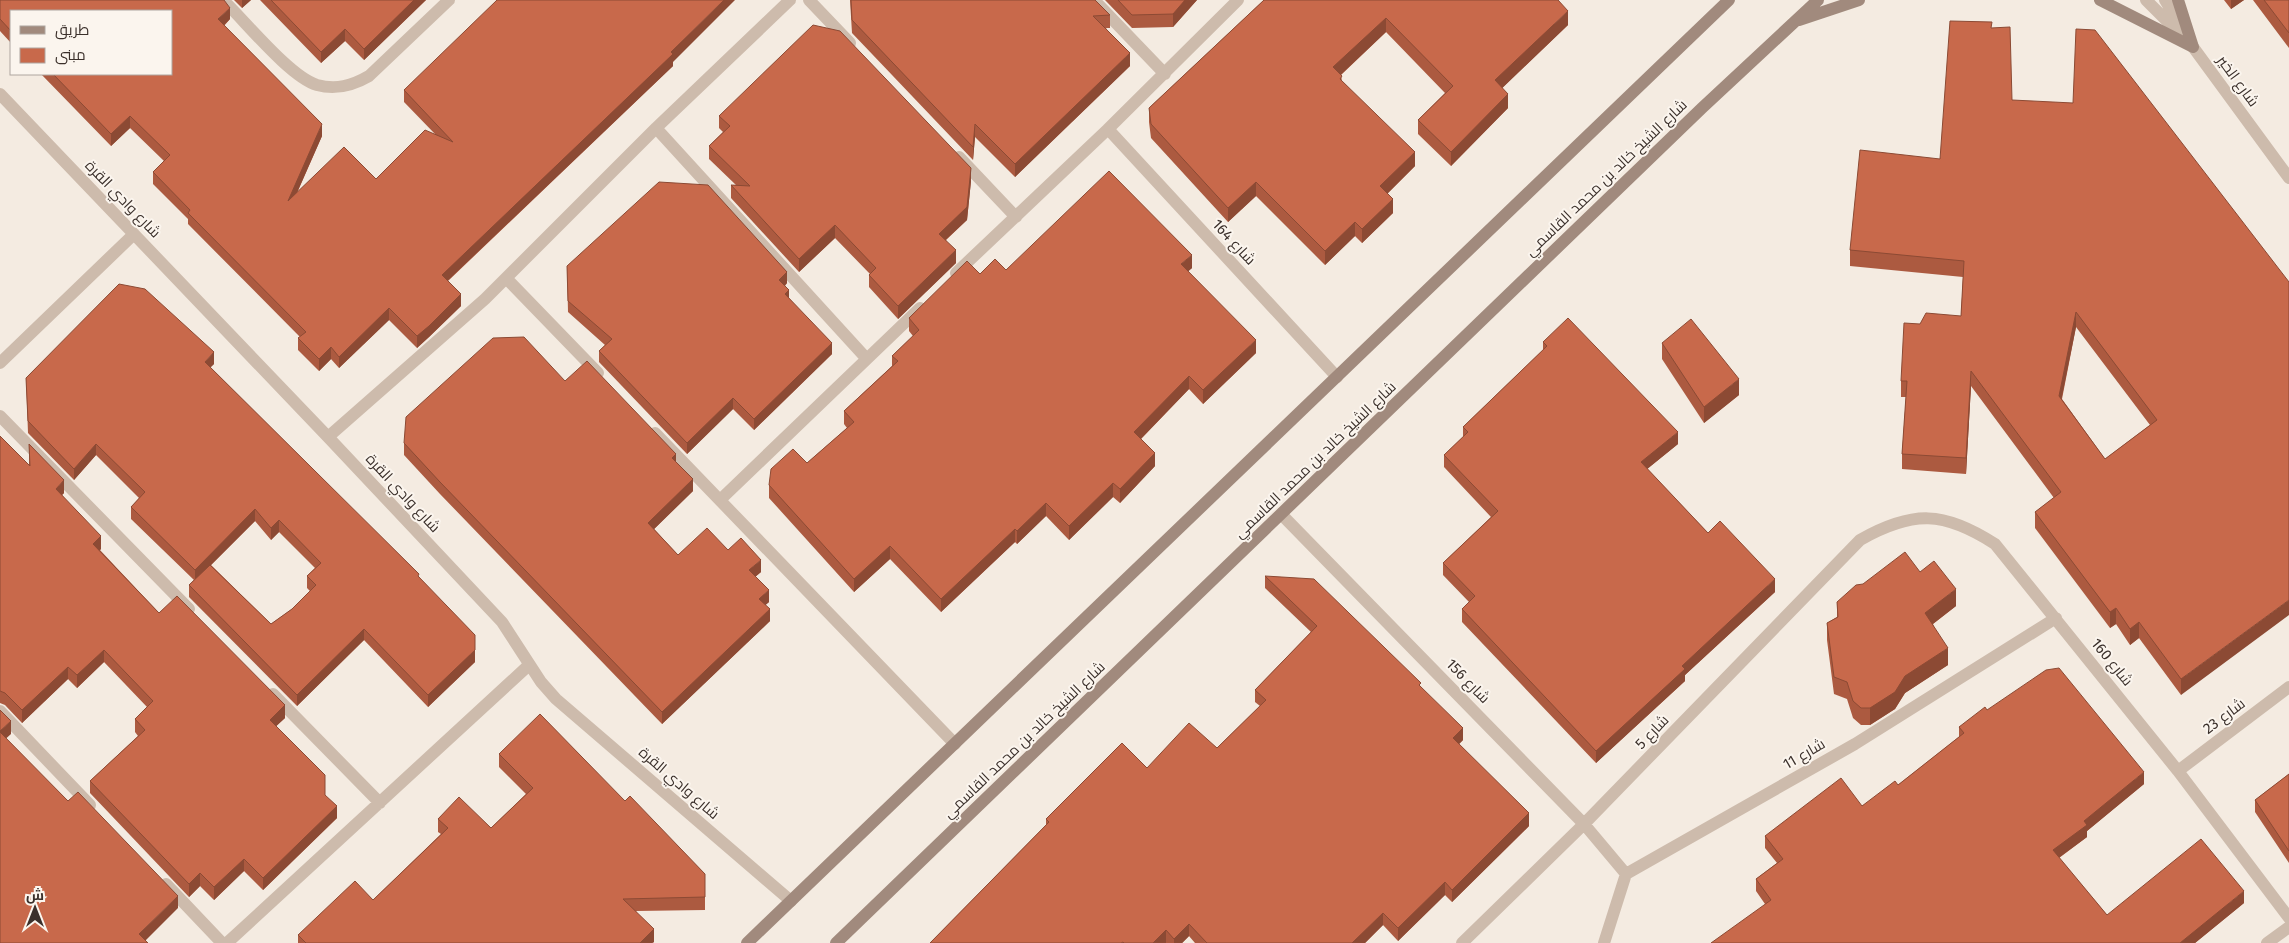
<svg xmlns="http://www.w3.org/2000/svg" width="2289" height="943" font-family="'Fira Sans',Cairo,sans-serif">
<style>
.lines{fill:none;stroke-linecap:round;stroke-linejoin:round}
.minor{stroke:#cdbbac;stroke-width:12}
.tertiary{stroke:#cdbbac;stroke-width:12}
.secondary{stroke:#a18a7d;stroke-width:12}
.wall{fill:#ac5a40;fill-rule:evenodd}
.shaded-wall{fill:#8c4a34}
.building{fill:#c8694b;stroke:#8c4a34;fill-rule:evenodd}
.labels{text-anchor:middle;stroke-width:4;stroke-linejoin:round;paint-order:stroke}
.street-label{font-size:15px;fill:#3b302b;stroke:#fbf5ee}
</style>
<rect width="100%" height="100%" fill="#f4ebe1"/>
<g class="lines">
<!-- minor -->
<path class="minor" d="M 223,0 C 245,21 290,77 317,85 C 336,90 352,86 369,76 L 449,0
M 809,0 L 850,43
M 1094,0 L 1165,74
M 0,94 L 328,437 L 502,622 L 541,682 L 556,699 L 791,901
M 656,128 L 866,358
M 1108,129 L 1337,377
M 959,157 L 1016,217
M 956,273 L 1108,129 L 1238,0
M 506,278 L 598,373
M 0,363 L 134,234
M 0,416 L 189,609
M 655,433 L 955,744
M 328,437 L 485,299 L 656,128 L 790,0
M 720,500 L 920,308
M 1282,515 L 1584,824 L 1626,874
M 273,694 L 380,803
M 0,711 L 90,805
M 2178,771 L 2289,687
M 166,884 L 222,943
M 227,943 L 529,665
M 1462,943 L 1584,824 L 1860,540 C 1913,510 1944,511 1995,544 L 2178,771 L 2289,918
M 1604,943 L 1626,874 L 1855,744 L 2056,618
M 2267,943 L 2289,927"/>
<!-- tertiary -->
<path class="tertiary" d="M 2146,0 L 2180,34
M 2165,0 L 2193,47 L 2289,178"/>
<!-- secondary -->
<path class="secondary" d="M 2100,0 L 2193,47
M 2178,0 L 2193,47
M 1799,20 L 1859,0
M 747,943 L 1729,0
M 836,943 L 1702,108 L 1818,0"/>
</g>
<!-- wall -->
<path class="wall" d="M 0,0 L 230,19 L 224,26 L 322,136 L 297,193 L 376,179 L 435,134 L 404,102 L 404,90 L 673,62 L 673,66 L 448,281 L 461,306 L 429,337 L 417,348 L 389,320 L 339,368 L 331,359 L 319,371 L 298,350 L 298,338 L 300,337 L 188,224 L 188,219 L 153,184 L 153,172 L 164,161 L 130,128 L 111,146 L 41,74 L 171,74 L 11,11 L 11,43 L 0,31 Z
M 234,0 L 251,0 L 242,8 Z
M 260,0 L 426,0 L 364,60 L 345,41 L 321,63 Z
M 850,0 L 1095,0 L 1110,15 L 1110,28 L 1106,28 L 1130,66 L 1015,177 L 975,137 L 973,160 L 852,33 Z
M 1105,0 L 1197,0 L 1173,27 L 1132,28 Z
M 1264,0 L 1568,25 L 1502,88 L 1508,108 L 1451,166 L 1418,134 L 1418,120 L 1445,93 L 1386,32 L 1341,75 L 1342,81 L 1415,166 L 1387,194 L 1393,213 L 1362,243 L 1355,236 L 1325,265 L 1256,196 L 1228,222 L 1151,138 L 1149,122 L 1149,108 Z
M 2224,0 L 2244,0 L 2231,9 Z
M 2253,0 L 2289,0 L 2289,48 Z
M 1992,28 L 2012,100 L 2289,282 L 2181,695 L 2139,638 L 2130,645 L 2116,624 L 2110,628 L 2035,528 L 2035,512 L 2054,498 L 1971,386 L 1966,474 L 1902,469 L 1902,454 L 1906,397 L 1901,397 L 1901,381 L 1920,324 L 1961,316 L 1963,277 L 1850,266 L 1850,250 L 1940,159 ZM 2076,327 L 2150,425 L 2105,459 L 2062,399 Z
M 719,116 L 971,181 L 967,220 L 946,240 L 956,263 L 898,319 L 869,287 L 869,275 L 870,274 L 835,238 L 799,272 L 731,198 L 731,185 L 736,185 L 709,159 L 709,146 L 723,132 L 719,128 Z
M 567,266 L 787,283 L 785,286 L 789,298 L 832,354 L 754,430 L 733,409 L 687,454 L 599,362 L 599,351 L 605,345 L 568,312 Z
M 1192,268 L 1188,271 L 1256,353 L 1203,404 L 1189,389 L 1141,439 L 1155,466 L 1120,503 L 1113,497 L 1069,540 L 1046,516 L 1017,544 L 1015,542 L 941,612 L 890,559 L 854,592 L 769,498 L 769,485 L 807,463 L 847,428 L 844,424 L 844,411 L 892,366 L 892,356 L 913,336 L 909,331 L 909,318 L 980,274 L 1006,270 Z
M 1543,342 L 1678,444 L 1647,469 L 1708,533 L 1775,592 L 1685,675 L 1685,681 L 1596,763 L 1462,622 L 1462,609 L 1469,602 L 1443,575 L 1443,563 L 1491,517 L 1444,467 L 1444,455 L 1463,437 L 1463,427 L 1543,350 Z
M 1662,343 L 1739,395 L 1704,423 L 1662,359 Z
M 214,364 L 210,367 L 419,577 L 475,662 L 428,707 L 364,640 L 297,706 L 189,597 L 189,585 L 194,580 L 131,519 L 131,507 L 139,498 L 96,455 L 74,480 L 28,433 L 26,378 ZM 255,521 L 271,540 L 279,532 L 315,568 L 307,576 L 307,588 L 310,591 L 292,609 L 271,624 L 211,565 Z
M 565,381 L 676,462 L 693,491 L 654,529 L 678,555 L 728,550 L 761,572 L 755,577 L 769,602 L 765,605 L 770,621 L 662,724 L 440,494 L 404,455 L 404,443 Z
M 0,436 L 29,465 L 29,444 L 64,493 L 62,495 L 101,549 L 100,550 L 159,613 L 285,718 L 276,726 L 325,795 L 337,818 L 263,890 L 244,871 L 214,900 L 200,886 L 189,897 L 90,793 L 90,781 L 138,736 L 135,732 L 135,719 L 147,707 L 104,662 L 77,688 L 68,679 L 22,723 L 5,705 L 0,703 Z
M 1920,572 L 1956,606 L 1933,624 L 1948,665 L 1905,693 L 1895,709 L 1870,725 L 1861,725 L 1853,718 L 1847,699 L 1834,694 L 1827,640 L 1827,623 L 1837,617 L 1837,602 Z
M 1265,576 L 1421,687 L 1463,740 L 1459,744 L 1529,826 L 1452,902 L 1445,895 L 1398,941 L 1383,925 L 1365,943 L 1195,943 L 1189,936 L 1182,943 L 930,943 L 1046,825 L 1046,819 L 1147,768 L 1217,748 L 1260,706 L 1255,702 L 1255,690 L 1311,632 L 1265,588 Z
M 1987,710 L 2144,784 L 2087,831 L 2087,837 L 2059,858 L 2107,915 L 2244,903 L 2195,943 L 1765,904 L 1756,891 L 1756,879 L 1777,863 L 1765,848 L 1765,836 L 1862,806 L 1898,785 L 1959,737 L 1959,727 Z
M 499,754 L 625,801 L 705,874 L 705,910 L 636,911 L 654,942 L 652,943 L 298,943 L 298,935 L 373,900 L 441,834 L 438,832 L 438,819 L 491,828 L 526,794 L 499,767 Z
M 2289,774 L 2289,863 L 2255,812 L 2255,800 Z"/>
<!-- shaded-wall -->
<path class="shaded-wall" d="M 242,0 L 251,0 L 242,8 Z
M 414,0 L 426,0 L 364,60 L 364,49 Z
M 724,0 L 735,0 L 673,62 L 673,66 L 442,286 L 442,275 Z
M 1185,0 L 1197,0 L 1173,27 L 1173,14 Z
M 2231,0 L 2244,0 L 2231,9 Z
M 230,8 L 230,19 L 218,31 L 218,19 Z
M 1568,11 L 1568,25 L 1495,95 L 1495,80 Z
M 1386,18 L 1386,32 L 1333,82 L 1333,67 Z
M 345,29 L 345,41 L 321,63 L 321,52 Z
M 1130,53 L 1130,66 L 1015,177 L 1015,164 Z
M 1508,94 L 1508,108 L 1451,166 L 1451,152 Z
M 130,116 L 130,128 L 111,146 L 111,134 Z
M 322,124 L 322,136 L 288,213 L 288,201 Z
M 975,124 L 975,137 L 973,160 L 973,147 Z
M 1415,152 L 1415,166 L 1380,201 L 1380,186 Z
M 971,168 L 971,181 L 967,220 L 939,246 L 939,234 Z
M 1256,182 L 1256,196 L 1228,222 L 1228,208 Z
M 1393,199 L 1393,213 L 1362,243 L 1362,229 Z
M 1355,222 L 1355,236 L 1325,265 L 1325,251 Z
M 835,225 L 835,238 L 799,272 L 799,259 Z
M 956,250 L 956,263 L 898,319 L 898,306 Z
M 1192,255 L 1192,268 L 1181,278 L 1181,264 Z
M 787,272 L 787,283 L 779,291 L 779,280 Z
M 789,290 L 789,302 L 785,294 Z
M 461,294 L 461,306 L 429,337 L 417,348 L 417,336 Z
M 389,308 L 389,320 L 339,368 L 339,357 Z
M 2076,312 L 2076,327 L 2059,411 L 2059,396 Z
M 1256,340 L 1256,353 L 1203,404 L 1203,390 Z
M 832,343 L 832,354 L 754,430 L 754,419 Z
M 331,347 L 331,359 L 319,371 L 319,359 Z
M 214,352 L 214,364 L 205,373 L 205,362 Z
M 1971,371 L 1971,386 L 1966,474 L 1966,458 Z
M 1189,376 L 1189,389 L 1134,446 L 1134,432 Z
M 1739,379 L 1739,395 L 1704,423 L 1704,407 Z
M 733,398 L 733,409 L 687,454 L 687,443 Z
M 1678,432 L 1678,444 L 1641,474 L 1641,462 Z
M 96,444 L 96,455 L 74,480 L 74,469 Z
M 1155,453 L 1155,466 L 1120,503 L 1120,489 Z
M 676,454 L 676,466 L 672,458 Z
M 693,479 L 693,491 L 648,535 L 648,523 Z
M 64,480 L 64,493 L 56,501 L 56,489 Z
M 1113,483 L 1113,497 L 1069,540 L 1069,526 Z
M 1046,503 L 1046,516 L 1017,544 L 1017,531 Z
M 255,509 L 255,521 L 195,581 L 195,570 Z
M 279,520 L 279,532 L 271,540 L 271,528 Z
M 1015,529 L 1015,542 L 941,612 L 941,599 Z
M 101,536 L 101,549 L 93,556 L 93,544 Z
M 890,546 L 890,559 L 854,592 L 854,579 Z
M 761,560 L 761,572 L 749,582 L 749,570 Z
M 1775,579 L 1775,592 L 1685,675 L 1685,681 L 1596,763 L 1596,751 L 1682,666 Z
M 1956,589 L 1956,606 L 1925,630 L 1925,613 Z
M 769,590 L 769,602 L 759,611 L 759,599 Z
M 2289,600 L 2289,615 L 2181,695 L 2181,679 Z
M 2116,608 L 2116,624 L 2110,628 L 2110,612 Z
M 770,609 L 770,621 L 662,724 L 662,712 Z
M 2139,622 L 2139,638 L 2130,645 L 2130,629 Z
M 364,629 L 364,640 L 297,706 L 297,695 Z
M 1948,648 L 1948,665 L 1905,693 L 1895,709 L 1870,725 L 1870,708 L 1905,676 Z
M 104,650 L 104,662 L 77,688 L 77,675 Z
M 475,650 L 475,662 L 428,707 L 428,695 Z
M 68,667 L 68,679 L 22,723 L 22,710 Z
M 285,705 L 285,718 L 270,732 L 270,720 Z
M 11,721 L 11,734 L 0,744 L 0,731 Z
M 1463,728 L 1463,740 L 1453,750 L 1453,738 Z
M 2144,772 L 2144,784 L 2087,831 L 2087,837 L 2053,862 L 2053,850 L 2084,821 Z
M 337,806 L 337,818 L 263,890 L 263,878 Z
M 1529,813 L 1529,826 L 1452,902 L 1452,890 Z
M 244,859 L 244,871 L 214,900 L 214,887 Z
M 200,873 L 200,886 L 189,897 L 189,884 Z
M 1445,882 L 1445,895 L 1398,941 L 1398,928 Z
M 2244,891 L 2244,903 L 2195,943 L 2180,943 Z
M 178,896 L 178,908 L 143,943 L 139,934 Z
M 1383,913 L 1383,925 L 1365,943 L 1352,943 Z
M 1189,924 L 1189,936 L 1182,943 L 1174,943 L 1174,939 Z
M 654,929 L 654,942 L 652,943 L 640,943 Z
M 1166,930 L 1166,943 L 1153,943 Z"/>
<!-- building -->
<path class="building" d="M 0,0 L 224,0 L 230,8 L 218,19 L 322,124 L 288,201 L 344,147 L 376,179 L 425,130 L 453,142 L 404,90 L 497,0 L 724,0 L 671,52 L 673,54 L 442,275 L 461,294 L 429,326 L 417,336 L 389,308 L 339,357 L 331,347 L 319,359 L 298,338 L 306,332 L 188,213 L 190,210 L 153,172 L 170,155 L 130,116 L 111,134 L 53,74 L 171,74 L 171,11 L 11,11 L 11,31 L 0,19 Z
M 271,0 L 414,0 L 364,49 L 345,29 L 321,52 Z
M 851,0 L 1095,0 L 1110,15 L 1093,16 L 1130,53 L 1015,164 L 975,124 L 973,147 L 852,20 Z
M 1118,0 L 1185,0 L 1173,14 L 1132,15 Z
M 1264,0 L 1558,0 L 1568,11 L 1495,80 L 1508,94 L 1451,152 L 1418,120 L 1453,86 L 1386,18 L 1333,67 L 1342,76 L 1340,79 L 1415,152 L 1380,186 L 1393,199 L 1362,229 L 1355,222 L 1325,251 L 1256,182 L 1228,208 L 1151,124 L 1149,108 Z
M 2264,0 L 2289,0 L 2289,33 Z
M 1950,21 L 1992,22 L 1991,28 L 2010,27 L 2012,100 L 2073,103 L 2076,29 L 2095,30 L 2289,282 L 2289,600 L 2181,679 L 2139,622 L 2130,629 L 2116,608 L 2110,612 L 2035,512 L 2061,492 L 1971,371 L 1966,458 L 1902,454 L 1907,381 L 1901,381 L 1904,323 L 1920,324 L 1926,313 L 1961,316 L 1964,261 L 1850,250 L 1860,150 L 1940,159 ZM 2076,312 L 2157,420 L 2105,459 L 2059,396 Z
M 813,25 L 840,31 L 971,168 L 967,207 L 939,234 L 956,250 L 898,306 L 869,275 L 876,268 L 835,225 L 799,259 L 731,185 L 750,186 L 709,146 L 730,126 L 719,116 Z
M 1109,171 L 1192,255 L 1181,264 L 1256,340 L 1203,390 L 1189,376 L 1134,432 L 1155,453 L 1120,489 L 1113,483 L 1069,526 L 1046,503 L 1017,531 L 1015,529 L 941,599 L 890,546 L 854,579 L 769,485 L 771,469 L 793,449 L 807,463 L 854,422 L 844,411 L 898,361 L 892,356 L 919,330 L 909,318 L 967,261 L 980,274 L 995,259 L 1006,270 Z
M 659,182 L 708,185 L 787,272 L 779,280 L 789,290 L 785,294 L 832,343 L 754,419 L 733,398 L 687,443 L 599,351 L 612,339 L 568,301 L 567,266 Z
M 119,284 L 145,289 L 214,352 L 205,362 L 419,574 L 418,576 L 475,635 L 475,650 L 428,695 L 364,629 L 297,695 L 189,585 L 210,565 L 271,624 L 292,609 L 316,585 L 307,576 L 321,563 L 279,520 L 271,528 L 255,509 L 195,570 L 131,507 L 145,492 L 96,444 L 74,469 L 28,421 L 26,378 Z
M 1568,318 L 1678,432 L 1641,462 L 1708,533 L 1720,521 L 1775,579 L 1682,666 L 1685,669 L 1596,751 L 1462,609 L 1475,596 L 1443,563 L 1498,511 L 1444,455 L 1468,432 L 1463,427 L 1547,346 L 1543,342 Z
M 1691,319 L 1739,379 L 1704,407 L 1662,343 Z
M 524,337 L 565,381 L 587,361 L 676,454 L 672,458 L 693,479 L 648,523 L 678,555 L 707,528 L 728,550 L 741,538 L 761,560 L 749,570 L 769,590 L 759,599 L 770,609 L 662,712 L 440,482 L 404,443 L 406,417 L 493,338 Z
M 0,436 L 30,466 L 29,444 L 64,480 L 56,489 L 101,536 L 93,544 L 159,613 L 177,596 L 285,705 L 270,720 L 325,775 L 325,795 L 337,806 L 263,878 L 244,859 L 214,887 L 200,873 L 189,884 L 90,781 L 145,730 L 135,719 L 153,701 L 104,650 L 77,675 L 68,667 L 22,710 L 5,693 L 0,691 Z
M 1905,552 L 1920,572 L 1934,561 L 1956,589 L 1925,613 L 1948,648 L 1905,676 L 1895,692 L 1870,708 L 1861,708 L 1853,701 L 1847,682 L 1834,677 L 1827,623 L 1838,617 L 1837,602 L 1856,585 L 1863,584 Z
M 1265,576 L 1314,579 L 1421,683 L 1419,685 L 1463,728 L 1453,738 L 1529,813 L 1452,890 L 1445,882 L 1398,928 L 1383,913 L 1352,943 L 1207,943 L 1189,924 L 1174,939 L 1166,930 L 1153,943 L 1124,943 L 1123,942 L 1121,943 L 930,943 L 1049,822 L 1046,819 L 1122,743 L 1147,768 L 1189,723 L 1217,748 L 1266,700 L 1255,690 L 1317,626 Z
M 2059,668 L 2144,772 L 2084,821 L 2087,825 L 2053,850 L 2107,915 L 2201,839 L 2244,891 L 2180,943 L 1711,943 L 1771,900 L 1756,879 L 1783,859 L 1765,836 L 1841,778 L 1862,806 L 1895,781 L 1898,785 L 1964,733 L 1959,727 L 1985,707 L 1987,710 L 2046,670 Z
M 0,710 L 11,721 L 0,731 Z
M 540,714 L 625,801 L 630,796 L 705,874 L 705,897 L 623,899 L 654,929 L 640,943 L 306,943 L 298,935 L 355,881 L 373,900 L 448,828 L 438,819 L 459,797 L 491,828 L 533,788 L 499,754 Z
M 0,732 L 68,801 L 78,792 L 178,896 L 139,934 L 148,943 L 0,943 Z
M 2289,774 L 2289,851 L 2255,800 Z"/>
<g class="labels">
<!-- street labels -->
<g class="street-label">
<text transform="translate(2238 81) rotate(54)" y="5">شارع الخير</text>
<text transform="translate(1606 178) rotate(-44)" y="5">شارع الشيخ خالد بن محمد القاسمي</text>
<text transform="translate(123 199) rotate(46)" y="5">شارع وادي القرة</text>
<text transform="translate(1234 242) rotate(47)" y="5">شارع 164</text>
<text transform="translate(1315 460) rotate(-44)" y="5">شارع الشيخ خالد بن محمد القاسمي</text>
<text transform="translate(403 493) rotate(47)" y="5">شارع وادي القرة</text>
<text transform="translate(2112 662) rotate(51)" y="5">شارع 160</text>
<text transform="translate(1468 681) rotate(46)" y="5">شارع 156</text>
<text transform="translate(2224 716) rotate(-37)" y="5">شارع 23</text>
<text transform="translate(1652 732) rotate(-46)" y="5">شارع 5</text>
<text transform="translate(1024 740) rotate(-44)" y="5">شارع الشيخ خالد بن محمد القاسمي</text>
<text transform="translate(1804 754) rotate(-30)" y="5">شارع 11</text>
<text transform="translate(679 783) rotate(41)" y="5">شارع وادي القرة</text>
</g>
</g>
<!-- legend -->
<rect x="10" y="10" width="162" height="65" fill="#fbf5ee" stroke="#aea6a0"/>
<rect x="20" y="26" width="25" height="8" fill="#a18a7d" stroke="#aea6a0"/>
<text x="55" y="35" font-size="15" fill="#3b302b">طريق</text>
<rect x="20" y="48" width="25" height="15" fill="#c8694b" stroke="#aea6a0"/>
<text x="55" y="60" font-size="15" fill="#3b302b">مبنى</text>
<!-- north arrow -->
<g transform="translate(35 908)" stroke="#fbf5ee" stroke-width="4" paint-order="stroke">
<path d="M0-4L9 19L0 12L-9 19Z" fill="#3b302b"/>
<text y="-8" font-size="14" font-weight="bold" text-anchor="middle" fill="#3b302b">ش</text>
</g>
</svg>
